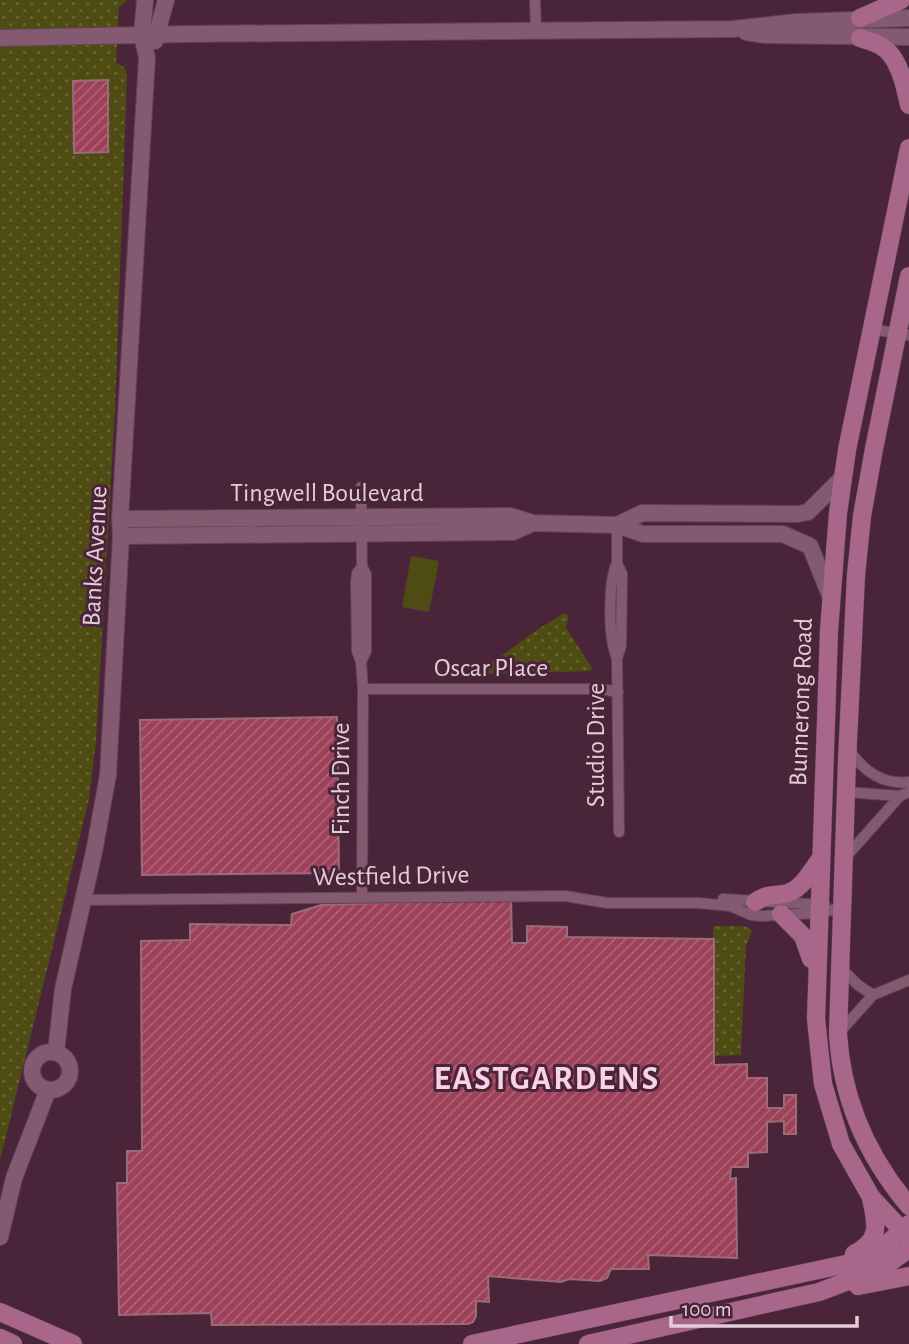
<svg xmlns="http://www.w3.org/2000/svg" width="909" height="1344" font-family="'Alegreya Sans',sans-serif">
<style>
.grass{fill:url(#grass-dots)}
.pitch{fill:#4f4c13}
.building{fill:url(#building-hatch);stroke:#9c6c76;stroke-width:2}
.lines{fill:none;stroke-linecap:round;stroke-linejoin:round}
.street-casing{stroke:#624254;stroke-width:12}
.secondary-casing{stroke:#624254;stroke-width:18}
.primary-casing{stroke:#624254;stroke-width:19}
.street{stroke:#835a6f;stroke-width:10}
.secondary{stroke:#835a6f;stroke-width:16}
.primary{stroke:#a8678a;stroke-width:18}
.labels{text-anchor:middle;stroke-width:6;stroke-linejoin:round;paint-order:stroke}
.street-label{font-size:26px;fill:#e4ccd8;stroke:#4a253a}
.district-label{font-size:33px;font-weight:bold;letter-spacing:2px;fill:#f9d2e6;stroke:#4a253a}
</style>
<defs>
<pattern id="grass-dots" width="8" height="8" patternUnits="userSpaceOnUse" patternTransform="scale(1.75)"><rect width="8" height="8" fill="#4f4c13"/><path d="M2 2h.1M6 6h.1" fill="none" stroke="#686535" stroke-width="1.8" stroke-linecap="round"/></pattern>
<pattern id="building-hatch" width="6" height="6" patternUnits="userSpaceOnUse" patternTransform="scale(1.75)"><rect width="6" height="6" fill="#9d4059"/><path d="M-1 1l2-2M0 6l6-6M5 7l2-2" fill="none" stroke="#af6378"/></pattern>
</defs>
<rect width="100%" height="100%" fill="#4a253a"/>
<!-- grass -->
<path class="grass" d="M 0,0 L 128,0 L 119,7 L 116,63 L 125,68 L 127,76 L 115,408 L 96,741 L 89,799 L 0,1160 Z
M 564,613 L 569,615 L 566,628 L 592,668 L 591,671 L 481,674 L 482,670 L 537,630 Z
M 713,926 L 741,926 L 750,928 L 752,931 L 746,946 L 741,1055 L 714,1056 Z"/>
<!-- pitch -->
<path class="pitch" d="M 411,556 L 439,561 L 429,612 L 402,607 Z"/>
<!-- building -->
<path class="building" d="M 108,80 L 108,152 L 74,153 L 73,81 Z
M 337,717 L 339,873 L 142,875 L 140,720 Z
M 511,899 L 512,943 L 527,943 L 527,926 L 567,927 L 567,937 L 714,939 L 714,1065 L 747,1064 L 747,1078 L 767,1078 L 767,1108 L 784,1108 L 784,1095 L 796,1095 L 796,1134 L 784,1134 L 784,1121 L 767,1122 L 767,1152 L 748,1153 L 748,1167 L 731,1167 L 730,1179 L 736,1178 L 737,1258 L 648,1255 L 649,1269 L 611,1269 L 607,1278 L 600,1281 L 569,1279 L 561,1282 L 488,1276 L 489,1302 L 476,1301 L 476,1316 L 473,1322 L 468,1324 L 212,1325 L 211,1313 L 119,1315 L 117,1183 L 127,1183 L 127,1151 L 142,1151 L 141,941 L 190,940 L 190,924 L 291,925 L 292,914 L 321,905 Z"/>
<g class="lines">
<!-- street casing -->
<g class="street-casing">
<path id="street" d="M 535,0 L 536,31
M 871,329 L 909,335
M 361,487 L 362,567 L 366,574 L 366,651 L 361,662
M 617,525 L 617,563 L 622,574 L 621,646 L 617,658 L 619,832
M 617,563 C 608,583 608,637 617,658
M 362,567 L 357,573 L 356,581 L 357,651 L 361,662 L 363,689 L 362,897
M 363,689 L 601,689 L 618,692
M 849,750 C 864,771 882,785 909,782
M 846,792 L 900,796 L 909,792
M 844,859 L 900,796
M 723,899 L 825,905
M 83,900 L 565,896 L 607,903 L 699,903 L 730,906 L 751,915 L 762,916 L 818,913 L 842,908
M 873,995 L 909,980
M 838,1034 L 873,995 L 858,985 L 840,967"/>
</g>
<!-- secondary casing -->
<g class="secondary-casing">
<path id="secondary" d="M 746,32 L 765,35 L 909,37
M 0,38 L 186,34 L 733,29 L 796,22 L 909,18
M 155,41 L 166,0
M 120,519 L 510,516 L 533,523 L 617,525 L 643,534 L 783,534 L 810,546 L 831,598
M 617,525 L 642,513 L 798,514 L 808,512 L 843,477
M 121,536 L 513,532 L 533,523
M32 1071a19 19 0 1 1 38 0a19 19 0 1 1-38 0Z
M 56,1052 L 63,989 L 94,852 L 108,775 L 121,536 L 120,519 L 147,58 L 142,35 L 145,0
M 0,1237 L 14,1178 L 48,1090"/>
</g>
<!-- primary casing -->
<g class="primary-casing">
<path id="primary" d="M 860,18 L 901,0
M 860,38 C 866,40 874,42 881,46 C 899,56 905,86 909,105
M 909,148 L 847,450 L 838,513 L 829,631 L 816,1019 L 823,1084 L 841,1144 L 871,1197 L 909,1238
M 909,276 L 874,449 L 862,516 L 856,575 L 847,761 L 838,1034 C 842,1100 867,1156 909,1206
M 755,902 C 768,894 769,896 783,894 C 801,892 811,871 821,858
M 781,914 L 803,936 L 811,959
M 854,1254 C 881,1240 877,1225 871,1198
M 858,1286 L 909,1276
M 0,1312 L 73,1344
M 0,1338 L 13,1344
M 472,1344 L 846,1264 L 880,1250 L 909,1224
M 588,1344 L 819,1292 L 882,1268 L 909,1249"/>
</g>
<!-- street -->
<use href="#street" class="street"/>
<!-- secondary -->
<use href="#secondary" class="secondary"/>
<!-- primary -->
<use href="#primary" class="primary"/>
</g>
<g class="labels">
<!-- street labels -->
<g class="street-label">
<text x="327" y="501">Tingwell Boulevard</text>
<text transform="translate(94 556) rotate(-87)" y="9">Banks Avenue</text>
<text x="491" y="676">Oscar Place</text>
<text transform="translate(800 702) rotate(-88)" y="9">Bunnerong Road</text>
<text transform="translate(595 745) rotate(-90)" y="9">Studio Drive</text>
<text transform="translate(340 779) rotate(-90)" y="9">Finch Drive</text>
<text transform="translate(391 875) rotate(-1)" y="9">Westfield Drive</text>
</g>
<!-- district labels -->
<g class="district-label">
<text x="547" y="1089">EASTGARDENS</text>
</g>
</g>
<!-- scale -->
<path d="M671 1316v10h186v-10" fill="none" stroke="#e4ccd8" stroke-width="3.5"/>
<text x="682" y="1316" font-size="21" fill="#e4ccd8" stroke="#4a253a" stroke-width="5" paint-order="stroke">100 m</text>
</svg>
